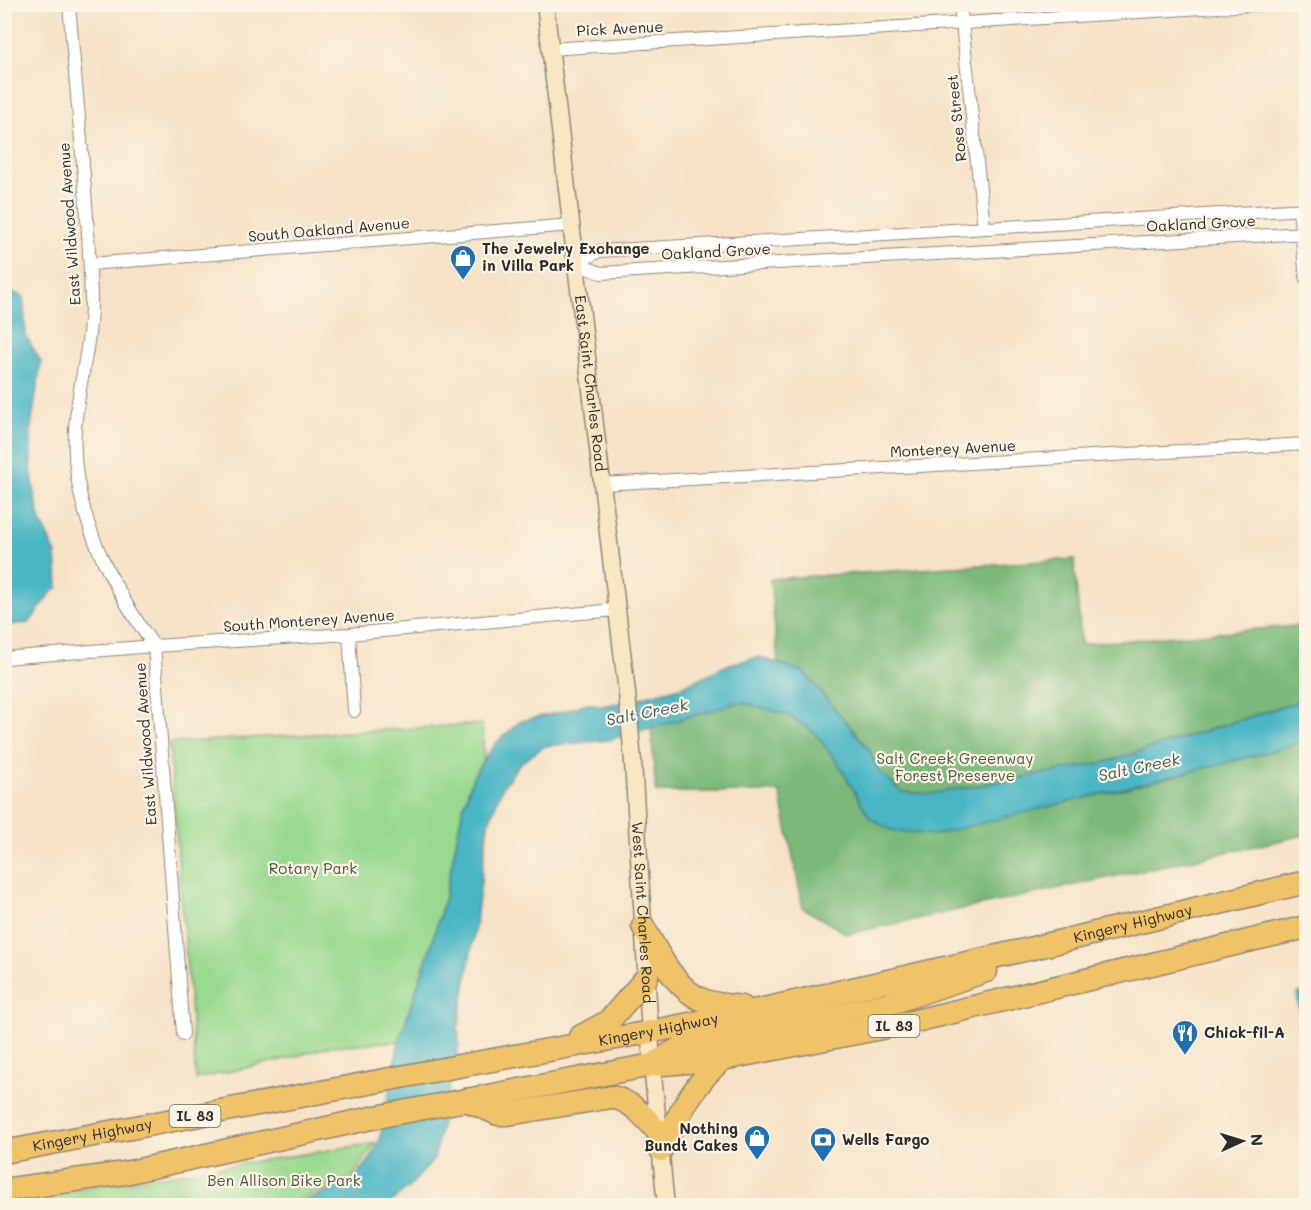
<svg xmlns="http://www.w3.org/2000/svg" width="1311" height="1210" font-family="Mali,sans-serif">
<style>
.green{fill:#99d98f;stroke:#62825d;stroke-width:1.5}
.forest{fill:#7ab97a;stroke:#527252;stroke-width:1.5}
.water{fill:#49b6c5;stroke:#3a7078;stroke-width:1.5}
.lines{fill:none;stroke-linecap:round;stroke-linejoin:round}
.street-casing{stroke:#908678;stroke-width:14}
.secondary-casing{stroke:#908678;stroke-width:19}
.highway-casing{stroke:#908678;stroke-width:25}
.street{stroke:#fff;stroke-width:12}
.secondary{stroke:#f9e7c3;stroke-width:16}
.highway{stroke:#f1c369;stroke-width:22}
.labels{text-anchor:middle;stroke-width:4.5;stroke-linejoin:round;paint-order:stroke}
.shield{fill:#fcf5e5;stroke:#6a6863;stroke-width:1.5}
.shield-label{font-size:14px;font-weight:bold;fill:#2b2b2b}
.street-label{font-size:15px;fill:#2b2b2b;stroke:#fcf5e5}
.poi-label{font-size:15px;font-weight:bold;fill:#2b2b2b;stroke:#fcf5e5;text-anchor:start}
.park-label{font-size:15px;fill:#465644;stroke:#fcf5e5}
.water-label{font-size:16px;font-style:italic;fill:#365c61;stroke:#fcf5e5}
</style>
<rect width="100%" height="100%" fill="#fcf5e5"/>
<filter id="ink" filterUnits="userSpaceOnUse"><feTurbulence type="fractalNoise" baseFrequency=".0167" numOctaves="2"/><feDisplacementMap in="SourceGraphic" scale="12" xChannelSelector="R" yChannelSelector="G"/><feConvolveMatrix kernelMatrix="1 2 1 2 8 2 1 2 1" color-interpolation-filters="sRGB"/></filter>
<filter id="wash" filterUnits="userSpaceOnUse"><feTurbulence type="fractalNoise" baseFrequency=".008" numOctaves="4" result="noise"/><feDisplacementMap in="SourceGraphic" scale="24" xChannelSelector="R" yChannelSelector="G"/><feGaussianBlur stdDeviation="1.35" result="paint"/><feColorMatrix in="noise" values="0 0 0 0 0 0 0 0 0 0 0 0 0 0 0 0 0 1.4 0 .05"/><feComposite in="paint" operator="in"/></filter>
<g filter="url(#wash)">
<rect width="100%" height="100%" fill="#f6e2c6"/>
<!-- green -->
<path class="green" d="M 482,724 L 484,759 L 473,777 L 463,808 L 445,897 L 430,949 L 399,1041 L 331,1046 L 290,1058 L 196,1079 L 169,743 Z
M 376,1143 L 352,1177 L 288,1205 L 5,1206 L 4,1200 Z"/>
<!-- forest -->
<path class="forest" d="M 1074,559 L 1081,644 L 1306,625 L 1306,699 L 1107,762 L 930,794 L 902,792 L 878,770 L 870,751 L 804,672 L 778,663 L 770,579 Z
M 740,702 C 755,706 771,709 786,714 C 826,729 850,783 870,818 L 1082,799 L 1261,754 L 1306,741 L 1306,835 L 847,934 L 803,908 L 780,792 L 656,792 L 651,728 Z"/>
<!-- water -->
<path class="water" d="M 4,290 L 23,296 L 26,336 L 41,362 L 31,427 L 31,467 L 35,498 L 41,522 L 56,554 L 58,588 L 53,590 L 29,623 L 5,625 Z
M 759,657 L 804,672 L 870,751 L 878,770 L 902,792 L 930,794 L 1107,762 L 1306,699 L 1306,741 L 1261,754 L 934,835 L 891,830 L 870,818 L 838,763 L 814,732 L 788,715 L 741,702 L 608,740 L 545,746 L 519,764 L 502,788 L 488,824 L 476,921 L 458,1028 L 459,1043 L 434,1159 L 409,1187 L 387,1205 L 294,1206 L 353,1180 L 369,1161 L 379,1142 L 399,1041 L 430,949 L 445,897 L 463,808 L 473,777 L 484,759 L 499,740 L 521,721 L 561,712 L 585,704 L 605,705 L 620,703 L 681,687 L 730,664 Z
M 1306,991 L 1306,1047 L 1297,994 Z"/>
</g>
<g filter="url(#ink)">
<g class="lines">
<!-- street casing -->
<g class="street-casing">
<path id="street" d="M 69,4 C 77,102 88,200 91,298 C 92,342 78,385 75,429 C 70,509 109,582 154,646 L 183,1034
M 960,4 L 984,227
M 550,49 L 1266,4
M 1299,209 L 1306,278
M 90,264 L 571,225
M 576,264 L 599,251 L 1306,209
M 576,264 L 601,273 L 1306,233
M 602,484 L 1306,444
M 349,634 L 354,711
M 4,658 L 154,646 L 349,634 L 616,610"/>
</g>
<!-- secondary casing -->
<g class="secondary-casing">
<g id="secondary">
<path id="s1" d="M 545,4 L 627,693 L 633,762 L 652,1065 L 666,1206"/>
</g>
</g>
<!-- highway casing -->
<g class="highway-casing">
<g id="highway">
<path d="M 643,926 C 657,952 676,991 705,1001 C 716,1005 731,1005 742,1007"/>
<path d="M 580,1037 L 609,1021 L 647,977"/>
<path d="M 660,1060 L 680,1048 L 888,1004 L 986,971"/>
<path d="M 466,1100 L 498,1114 L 508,1114 L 612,1097 C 632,1101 646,1118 659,1133"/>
<path d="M 661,1150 C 678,1117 694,1082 723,1059"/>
<path id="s2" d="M 4,1152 L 459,1066 L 650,1032 L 773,1007 L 1033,948 L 1306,882"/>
<path d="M 4,1190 L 125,1173 L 376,1117 L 652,1065 L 723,1059 L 907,1023 L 1306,927"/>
</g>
</g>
<!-- street -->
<use href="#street" class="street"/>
<!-- secondary -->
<use href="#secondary" class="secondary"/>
<!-- highway -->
<use href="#highway" class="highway"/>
</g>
</g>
<!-- icons -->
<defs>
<g id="shop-pin" transform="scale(1.35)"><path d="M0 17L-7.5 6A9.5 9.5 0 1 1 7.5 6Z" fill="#1f6fb2" stroke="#fcf5e5"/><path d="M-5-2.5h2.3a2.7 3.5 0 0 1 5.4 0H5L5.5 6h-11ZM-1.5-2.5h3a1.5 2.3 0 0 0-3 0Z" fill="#fff"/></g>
<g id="restaurant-pin" transform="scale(1.35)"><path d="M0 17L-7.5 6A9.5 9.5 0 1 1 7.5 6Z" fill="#1f6fb2" stroke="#fcf5e5"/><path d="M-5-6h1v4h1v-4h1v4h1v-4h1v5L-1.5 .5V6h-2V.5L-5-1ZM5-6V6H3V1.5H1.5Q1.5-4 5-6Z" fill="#fff"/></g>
<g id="bank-pin" transform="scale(1.35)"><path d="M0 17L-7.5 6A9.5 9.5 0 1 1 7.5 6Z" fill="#1f6fb2" stroke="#fcf5e5"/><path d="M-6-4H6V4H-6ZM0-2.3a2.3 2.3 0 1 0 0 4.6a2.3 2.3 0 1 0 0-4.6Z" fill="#fff"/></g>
</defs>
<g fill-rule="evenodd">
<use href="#shop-pin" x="463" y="258"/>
<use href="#restaurant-pin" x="1185" y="1033"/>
<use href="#shop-pin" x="757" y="1138"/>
<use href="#bank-pin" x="823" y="1140"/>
</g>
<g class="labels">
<!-- shield labels -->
<g class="shield">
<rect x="868.5" y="1015" width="51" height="22" rx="4.5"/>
<rect x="169.5" y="1105" width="51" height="22" rx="4.5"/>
</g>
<g class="shield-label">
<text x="894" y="1031">IL 83</text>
<text x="195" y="1121">IL 83</text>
</g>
<!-- street labels -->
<g class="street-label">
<text transform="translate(620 29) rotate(-3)" y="5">Pick Avenue</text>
<text transform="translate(957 118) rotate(-96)" y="5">Rose Street</text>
<text transform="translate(70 224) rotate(-94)" y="5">East Wildwood Avenue</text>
<text transform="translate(1201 224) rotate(-3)" y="5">Oakland Grove</text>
<text transform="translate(329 230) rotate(-5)" y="5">South Oakland Avenue</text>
<text transform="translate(716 252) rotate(-3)" y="5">Oakland Grove</text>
<text dy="5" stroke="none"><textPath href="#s1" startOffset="382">East Saint Charles Road</textPath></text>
<text transform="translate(953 449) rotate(-3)" y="5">Monterey Avenue</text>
<text transform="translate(309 621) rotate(-4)" y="5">South Monterey Avenue</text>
<text transform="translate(146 744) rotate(-94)" y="5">East Wildwood Avenue</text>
<text dy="5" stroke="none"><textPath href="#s1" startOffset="914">West Saint Charles Road</textPath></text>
<text dy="5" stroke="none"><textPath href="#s2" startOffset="1152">Kingery Highway</textPath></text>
<text dy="5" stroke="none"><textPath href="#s2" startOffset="666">Kingery Highway</textPath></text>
<text dy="5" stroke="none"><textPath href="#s2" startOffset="90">Kingery Highway</textPath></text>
</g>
<!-- poi labels -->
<g class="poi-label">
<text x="482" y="254">The Jewelry Exchange<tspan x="482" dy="17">in Villa Park</tspan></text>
<text x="1204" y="1038">Chick-fil-A</text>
<text x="738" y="1134" text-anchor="end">Nothing<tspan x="738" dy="17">Bundt Cakes</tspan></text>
<text x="842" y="1145">Wells Fargo</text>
</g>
<!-- park labels -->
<g class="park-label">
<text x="955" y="764">Salt Creek Greenway<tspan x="955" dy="17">Forest Preserve</tspan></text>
<text x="313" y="874">Rotary Park</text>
<text x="284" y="1186">Ben Allison Bike Park</text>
</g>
<!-- water labels -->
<g class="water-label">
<text transform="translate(647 712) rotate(-11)" y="6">Salt Creek</text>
<text transform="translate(1139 767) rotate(-12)" y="6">Salt Creek</text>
</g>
</g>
<!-- margin -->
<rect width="1311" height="1210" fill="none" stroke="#fcf5e5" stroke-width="24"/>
<!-- north arrow -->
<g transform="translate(1242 1141) rotate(86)" stroke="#fcf5e5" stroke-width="4.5" paint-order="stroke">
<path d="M0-4.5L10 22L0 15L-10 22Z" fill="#2b2b2b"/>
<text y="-9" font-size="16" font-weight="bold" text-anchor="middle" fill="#2b2b2b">N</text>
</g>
</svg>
